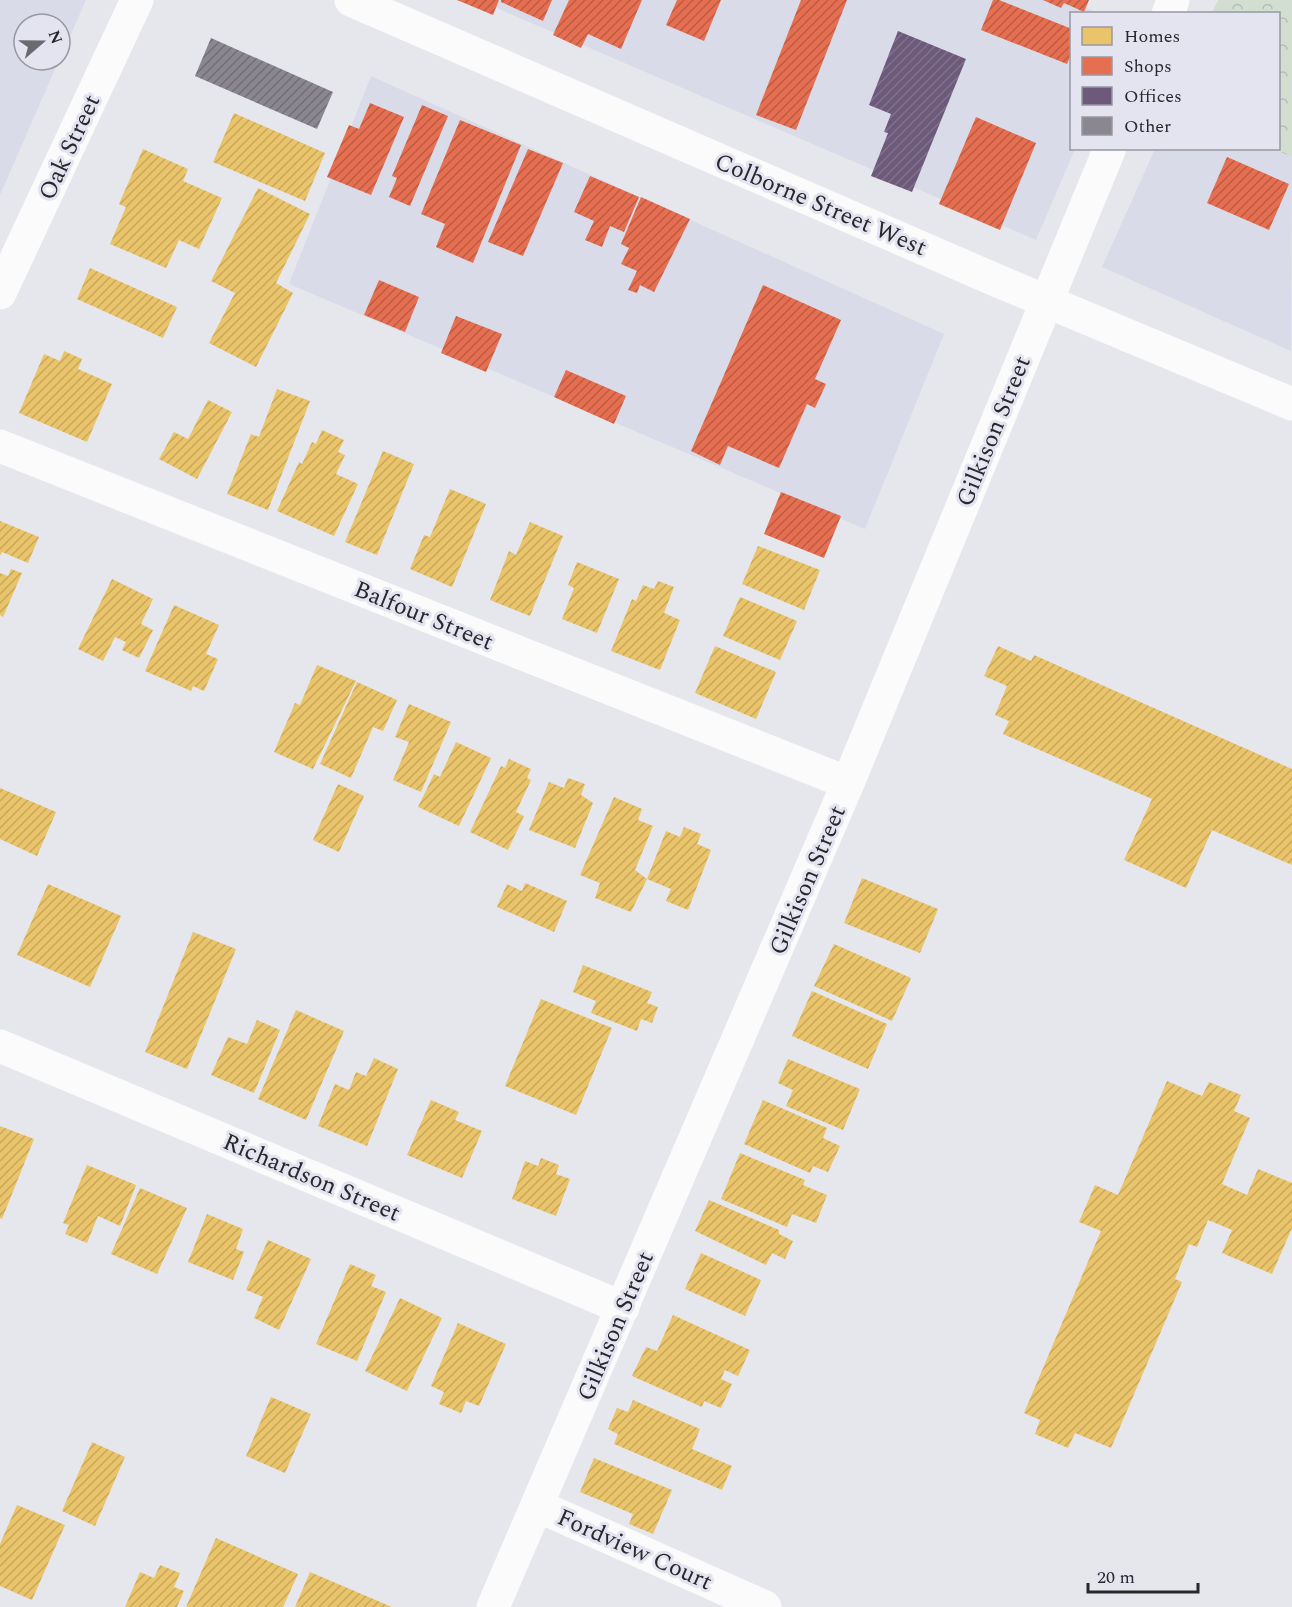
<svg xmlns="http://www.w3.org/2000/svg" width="1292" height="1607" font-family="Spectral,serif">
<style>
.built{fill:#d9dbe8}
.park{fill:url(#park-crowns)}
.homes{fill:url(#homes-hatch)}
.shops{fill:url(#shops-hatch)}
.offices{fill:url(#offices-hatch)}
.building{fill:url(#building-hatch)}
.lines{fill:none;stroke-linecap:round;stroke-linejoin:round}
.street{stroke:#fbfbfc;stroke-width:33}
.secondary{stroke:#fbfbfc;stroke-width:33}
.labels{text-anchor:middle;stroke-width:6;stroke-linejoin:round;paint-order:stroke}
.street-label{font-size:24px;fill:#27272c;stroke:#e3e4f0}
</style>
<defs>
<pattern id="park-crowns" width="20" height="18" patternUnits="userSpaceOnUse" patternTransform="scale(1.5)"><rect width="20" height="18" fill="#d1ded0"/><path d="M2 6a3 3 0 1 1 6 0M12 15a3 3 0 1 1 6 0" fill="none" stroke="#b3beb3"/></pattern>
<pattern id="homes-hatch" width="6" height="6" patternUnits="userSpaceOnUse" patternTransform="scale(1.5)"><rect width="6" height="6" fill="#e9c46a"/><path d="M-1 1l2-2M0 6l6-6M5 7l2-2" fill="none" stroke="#c8a85c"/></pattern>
<pattern id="shops-hatch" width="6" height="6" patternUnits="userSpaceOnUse" patternTransform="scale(1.5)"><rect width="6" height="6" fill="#e76f51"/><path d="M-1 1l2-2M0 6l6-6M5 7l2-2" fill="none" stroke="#bb5b43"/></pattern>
<pattern id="offices-hatch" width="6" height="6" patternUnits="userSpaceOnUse" patternTransform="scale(1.5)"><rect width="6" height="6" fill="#6d597a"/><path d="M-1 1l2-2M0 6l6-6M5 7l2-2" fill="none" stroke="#81728c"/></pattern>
<pattern id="building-hatch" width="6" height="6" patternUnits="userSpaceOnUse" patternTransform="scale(1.5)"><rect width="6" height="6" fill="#8b8790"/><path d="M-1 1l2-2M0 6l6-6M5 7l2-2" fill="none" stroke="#726e76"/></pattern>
</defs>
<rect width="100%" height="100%" fill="#e6e7ed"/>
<!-- built -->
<path class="built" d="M 0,0 L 86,0 L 60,59 L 60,24 L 24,24 L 24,60 L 59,60 L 0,195 Z
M 478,0 L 1067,0 L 1098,13 L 1072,14 L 1072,148 L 1075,149 L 1036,240 Z
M 371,76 L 944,334 L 865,529 L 289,284 Z
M 1155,149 L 1273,149 L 1292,157 L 1291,351 L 1102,267 Z"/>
<!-- park -->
<path class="park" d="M 1218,0 L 1292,0 L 1292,157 L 1273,149 L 1278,148 L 1278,14 L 1212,13 Z"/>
<!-- homes -->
<path class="homes" d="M 234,113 L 325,153 L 305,201 L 213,162 Z
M 143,149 L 188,169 L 183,181 L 222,198 L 199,249 L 179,240 L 166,268 L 110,244 L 126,207 L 119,204 Z
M 258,188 L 310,214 L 276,283 L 293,293 L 256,367 L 209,343 L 235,293 L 211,281 Z
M 90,268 L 177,307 L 163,338 L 77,299 Z
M 64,351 L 82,359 L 78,369 L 112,384 L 87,442 L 19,413 L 44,354 L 60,361 Z
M 277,389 L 310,401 L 268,510 L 227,494 L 251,434 L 259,437 Z
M 208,400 L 232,412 L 197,479 L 159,459 L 174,432 L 188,439 Z
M 322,430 L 344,440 L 338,452 L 345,455 L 336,474 L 358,484 L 334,536 L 277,511 L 299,462 L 302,464 L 312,442 L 316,444 Z
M 383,451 L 414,464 L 377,555 L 345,542 Z
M 450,489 L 486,504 L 452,587 L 410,569 L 424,535 L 430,537 Z
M 0,521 L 39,537 L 28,563 L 2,552 L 0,556 Z
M 530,522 L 563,536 L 530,616 L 490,600 L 509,551 L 516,555 Z
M 758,546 L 820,570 L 804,610 L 742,584 Z
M 577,562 L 619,579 L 597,633 L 562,619 L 574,588 L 568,585 Z
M 11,569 L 22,573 L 3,617 L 0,615 L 0,573 L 8,576 Z
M 112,579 L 153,599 L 141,624 L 153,630 L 139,658 L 122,650 L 126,642 L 115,637 L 103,661 L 78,649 Z
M 658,581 L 674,587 L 664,613 L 680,620 L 660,670 L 611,651 L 632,599 L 636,601 L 643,585 L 654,589 Z
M 740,597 L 797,621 L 780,660 L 723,636 Z
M 174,605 L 219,625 L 206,654 L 218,659 L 204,691 L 193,686 L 191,691 L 145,671 Z
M 715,646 L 776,672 L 756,719 L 695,693 Z
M 998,646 L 1031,661 L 1034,655 L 1292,769 L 1292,865 L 1212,830 L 1186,888 L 1124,860 L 1152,799 L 1003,734 L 1009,721 L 995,715 L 1007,686 L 984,676 Z
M 317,665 L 356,681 L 313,769 L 274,752 L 295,703 L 300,705 Z
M 357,682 L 397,700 L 383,731 L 373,727 L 351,778 L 320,764 Z
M 409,704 L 451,722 L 421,792 L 393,780 L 409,742 L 395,737 Z
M 456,742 L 491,758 L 459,826 L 418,807 L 434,774 L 440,777 Z
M 509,759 L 531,769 L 527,778 L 531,780 L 516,812 L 524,816 L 508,850 L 470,832 L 501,766 L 505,768 Z
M 568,778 L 585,784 L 581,795 L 593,803 L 575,848 L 529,830 L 549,782 L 564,788 Z
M 338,784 L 364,796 L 339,852 L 313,840 Z
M 0,788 L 56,812 L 37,856 L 0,839 Z
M 614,797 L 642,809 L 638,820 L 653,826 L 635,870 L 647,879 L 666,831 L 680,837 L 684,827 L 701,834 L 697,844 L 711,850 L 688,910 L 666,901 L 671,889 L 647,879 L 631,912 L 595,898 L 600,883 L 580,875 Z
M 862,878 L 938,909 L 920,953 L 844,923 Z
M 525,883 L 567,901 L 554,932 L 497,907 L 507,884 L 522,891 Z
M 48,884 L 121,916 L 90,987 L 17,955 Z
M 193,932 L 236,949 L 187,1069 L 145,1052 Z
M 834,944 L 911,978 L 892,1021 L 814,986 Z
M 583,965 L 652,992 L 647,1003 L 658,1007 L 652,1023 L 641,1019 L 637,1031 L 591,1013 L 596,1001 L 573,992 Z
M 812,991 L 887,1024 L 868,1069 L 792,1036 Z
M 541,999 L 612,1028 L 576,1115 L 505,1086 Z
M 296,1010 L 344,1031 L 306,1120 L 258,1099 Z
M 257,1020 L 280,1030 L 254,1093 L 211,1075 L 228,1037 L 247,1044 Z
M 374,1058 L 398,1069 L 367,1146 L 318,1126 L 335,1084 L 349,1090 L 356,1072 L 366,1076 Z
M 788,1059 L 860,1089 L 843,1130 L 786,1106 L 793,1090 L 778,1083 Z
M 1167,1081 L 1202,1096 L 1209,1082 L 1241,1095 L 1234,1111 L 1250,1118 L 1222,1184 L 1247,1195 L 1258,1169 L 1292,1183 L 1292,1228 L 1272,1274 L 1222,1253 L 1232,1230 L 1208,1220 L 1197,1247 L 1189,1244 L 1175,1279 L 1182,1282 L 1111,1448 L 1075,1433 L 1068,1448 L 1035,1434 L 1040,1420 L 1024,1413 L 1101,1231 L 1079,1222 L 1095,1185 L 1118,1195 Z
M 431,1100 L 459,1112 L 455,1120 L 482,1131 L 462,1178 L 407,1155 Z
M 763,1100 L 827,1128 L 823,1138 L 840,1146 L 828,1172 L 813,1166 L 810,1173 L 744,1144 Z
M 0,1126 L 34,1139 L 2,1219 L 0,1218 Z
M 740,1153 L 805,1180 L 803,1185 L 827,1195 L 816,1223 L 792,1214 L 787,1227 L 721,1199 Z
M 541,1158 L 559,1165 L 556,1174 L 570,1179 L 556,1216 L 512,1199 L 525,1161 L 538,1166 Z
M 87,1165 L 136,1185 L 120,1226 L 98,1216 L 87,1243 L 65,1234 L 69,1225 L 63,1223 Z
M 140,1188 L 187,1208 L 157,1274 L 111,1254 Z
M 709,1200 L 779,1230 L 779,1234 L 793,1241 L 785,1259 L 772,1253 L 766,1265 L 695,1231 Z
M 207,1214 L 243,1229 L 236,1249 L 244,1252 L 233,1280 L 188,1262 Z
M 268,1240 L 311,1259 L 279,1330 L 254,1318 L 263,1297 L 246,1290 Z
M 701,1253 L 761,1280 L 745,1316 L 685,1289 Z
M 350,1264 L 376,1275 L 371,1286 L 386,1292 L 357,1361 L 316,1344 Z
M 400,1298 L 442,1318 L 407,1391 L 365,1371 Z
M 673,1315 L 750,1350 L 738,1376 L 725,1370 L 721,1379 L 732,1384 L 721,1408 L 704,1401 L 702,1407 L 632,1376 L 646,1347 L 657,1351 Z
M 458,1323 L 506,1344 L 479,1406 L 466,1401 L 461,1413 L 439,1404 L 444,1392 L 431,1386 Z
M 271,1397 L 311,1414 L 285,1473 L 246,1456 Z
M 633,1400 L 700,1429 L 692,1449 L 732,1466 L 722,1490 L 614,1444 L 618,1434 L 608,1429 L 617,1408 L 628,1412 Z
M 92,1442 L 125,1457 L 95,1526 L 62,1511 Z
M 594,1458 L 672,1490 L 653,1534 L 629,1524 L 633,1514 L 580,1492 Z
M 17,1505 L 65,1525 L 32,1600 L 0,1586 L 0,1544 Z
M 216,1538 L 298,1574 L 283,1607 L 186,1607 Z
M 160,1565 L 180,1573 L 174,1587 L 184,1591 L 177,1607 L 125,1607 L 140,1572 L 154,1578 Z
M 310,1572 L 392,1607 L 295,1607 Z"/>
<!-- shops -->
<path class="shops" d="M 457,0 L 499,0 L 493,15 Z
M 501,0 L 552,0 L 543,21 L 501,2 Z
M 569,0 L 642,0 L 621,49 L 588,34 L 581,48 L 553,35 Z
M 677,0 L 721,0 L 704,41 L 666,25 Z
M 801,0 L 847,0 L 796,130 L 756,115 Z
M 993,0 L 999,0 L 1072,29 L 1072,52 L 1067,64 L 981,30 Z
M 1043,0 L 1089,0 L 1084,12 L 1064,3 L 1061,8 Z
M 370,103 L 404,117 L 371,195 L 327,177 L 349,125 L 359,129 Z
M 422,105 L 448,116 L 410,206 L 389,197 L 397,178 L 392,176 Z
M 976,117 L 1036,143 L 1000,230 L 939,204 Z
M 460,120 L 521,145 L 473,263 L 436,247 L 445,224 L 421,214 Z
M 528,149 L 563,163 L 523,256 L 488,242 Z
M 1227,157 L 1289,184 L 1269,230 L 1207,203 Z
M 590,176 L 639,197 L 624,232 L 610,226 L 602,247 L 585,240 L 594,221 L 574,212 Z
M 641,197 L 690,219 L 654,292 L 640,285 L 637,293 L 628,290 L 637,271 L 621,264 L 629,248 L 621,244 Z
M 379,280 L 419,297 L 405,332 L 364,315 Z
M 763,285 L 841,320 L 815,379 L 826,384 L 815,408 L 807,404 L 779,468 L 728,446 L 720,465 L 691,451 Z
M 456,316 L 502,334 L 486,372 L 441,353 Z
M 566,370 L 626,396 L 614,424 L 554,397 Z
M 781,492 L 841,516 L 824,558 L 764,534 Z"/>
<!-- offices -->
<path class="offices" d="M 898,31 L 966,59 L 912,192 L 871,176 L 888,133 L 884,132 L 891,114 L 869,105 Z"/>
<!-- building -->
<path class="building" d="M 211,38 L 333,92 L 317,129 L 195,76 Z"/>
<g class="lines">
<!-- street -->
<path class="street" d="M 1168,14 L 1173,0
M 0,293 L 137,0
M 0,446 L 848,783
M 0,1046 L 623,1308
M 538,1506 L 765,1607
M 493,1607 L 848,783 L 1110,148"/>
<!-- secondary -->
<path class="secondary" d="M 351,0 L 998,281 L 1292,404"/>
</g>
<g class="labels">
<!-- street labels -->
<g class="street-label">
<text transform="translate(69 147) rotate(-65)" y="8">Oak Street</text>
<text transform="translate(821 204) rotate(23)" y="8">Colborne Street West</text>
<text transform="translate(993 431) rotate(-68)" y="8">Gilkison Street</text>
<text transform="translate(424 615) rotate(22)" y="8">Balfour Street</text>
<text transform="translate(807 880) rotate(-67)" y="8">Gilkison Street</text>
<text transform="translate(312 1177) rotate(23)" y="8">Richardson Street</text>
<text transform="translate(615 1326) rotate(-67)" y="8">Gilkison Street</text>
<text transform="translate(635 1549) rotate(24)" y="8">Fordview Court</text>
</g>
</g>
<!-- legend -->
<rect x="1070" y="12" width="210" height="138" fill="#e3e4f0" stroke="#9898a2" stroke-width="1.5"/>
<rect x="1082" y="27" width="30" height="18" fill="#e9c46a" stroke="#9898a2" stroke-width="1.5"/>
<text x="1124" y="42" font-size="18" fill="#27272c">Homes</text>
<rect x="1082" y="57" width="30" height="18" fill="#e76f51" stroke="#9898a2" stroke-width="1.5"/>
<text x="1124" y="72" font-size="18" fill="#27272c">Shops</text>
<rect x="1082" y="87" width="30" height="18" fill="#6d597a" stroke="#9898a2" stroke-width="1.5"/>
<text x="1124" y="102" font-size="18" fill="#27272c">Offices</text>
<rect x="1082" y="117" width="30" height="18" fill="#8b8790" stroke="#9898a2" stroke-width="1.5"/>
<text x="1124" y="132" font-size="18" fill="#27272c">Other</text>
<!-- north arrow -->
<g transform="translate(42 42) rotate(70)"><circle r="28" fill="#e3e4f0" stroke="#9898a2" stroke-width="1.5"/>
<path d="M0-4.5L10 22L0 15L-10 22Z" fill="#6a6a70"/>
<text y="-9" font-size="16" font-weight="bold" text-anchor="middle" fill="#27272c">N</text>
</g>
<!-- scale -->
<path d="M1088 1583v9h110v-9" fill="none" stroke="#27272c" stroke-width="3"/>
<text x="1097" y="1583" font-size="18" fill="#27272c" stroke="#e3e4f0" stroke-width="4.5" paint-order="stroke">20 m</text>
</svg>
